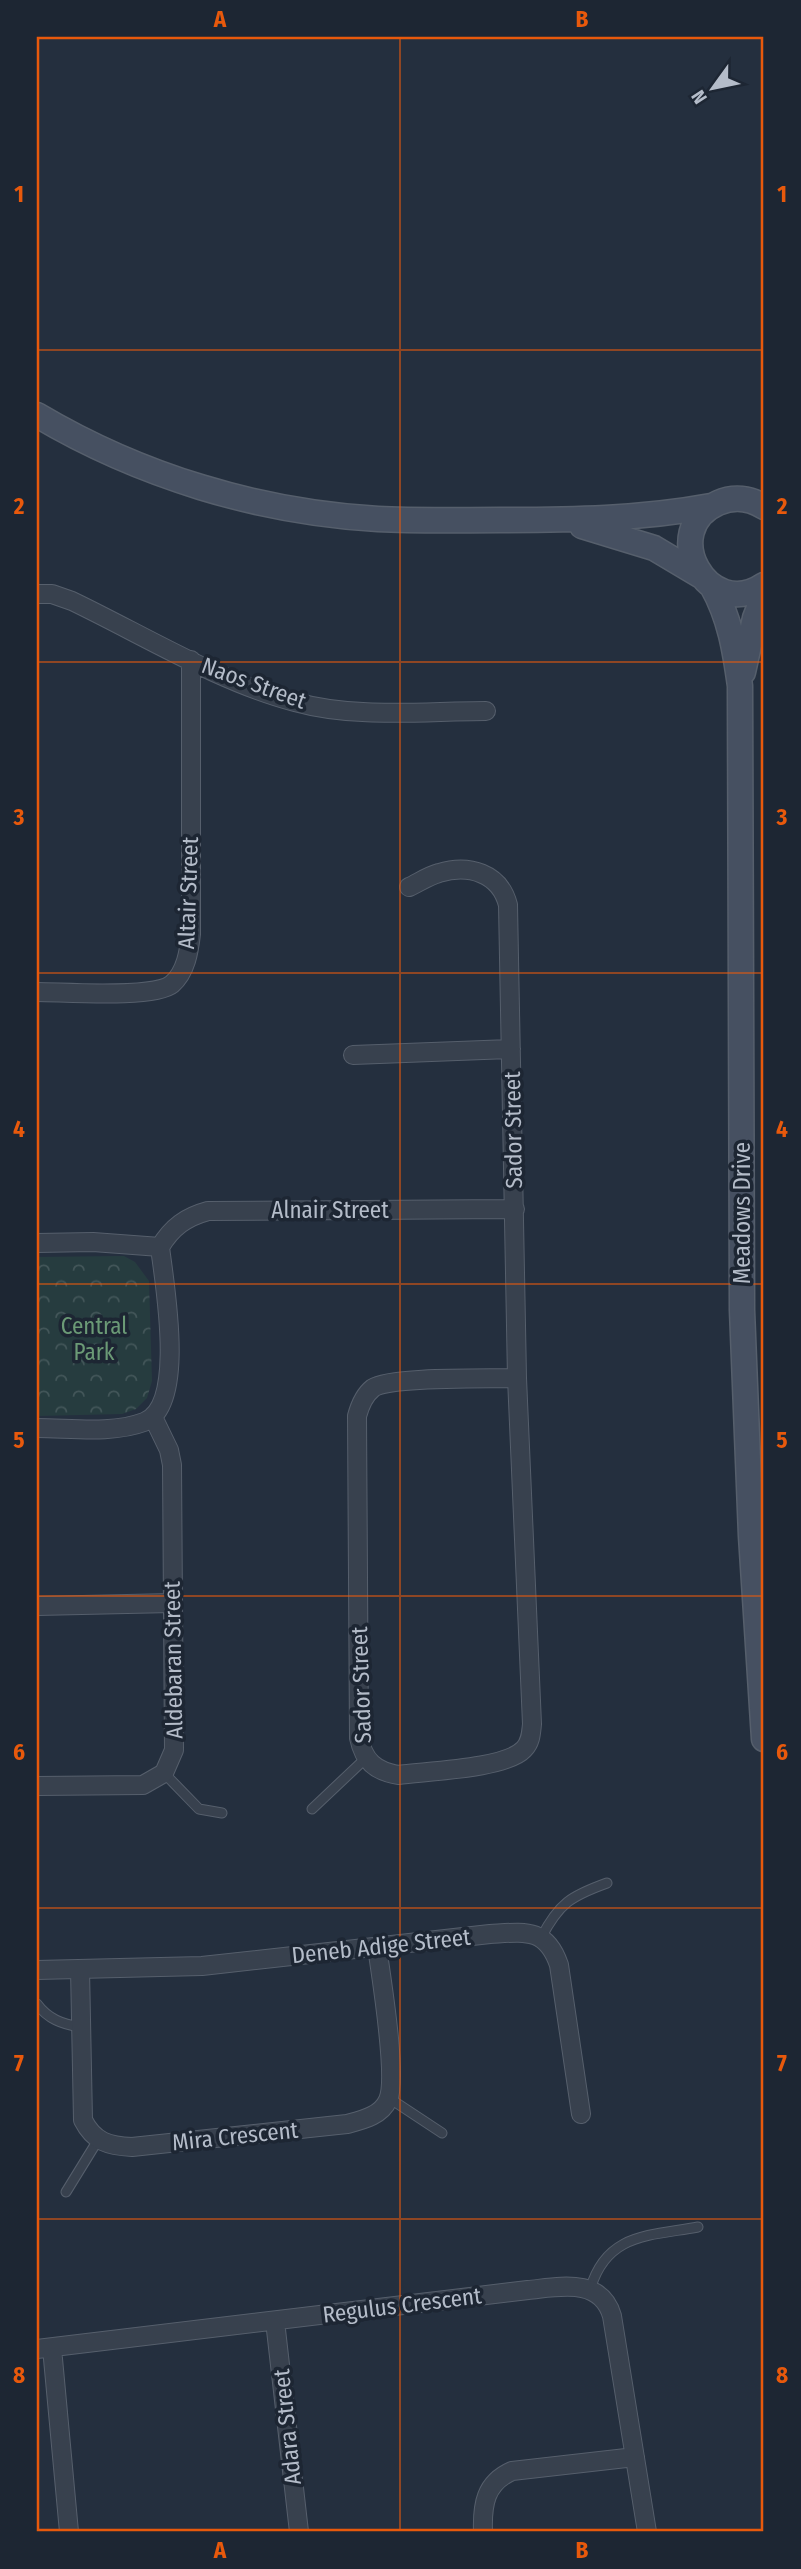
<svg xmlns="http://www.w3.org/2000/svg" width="801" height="2569" font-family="'Fira Sans Condensed',sans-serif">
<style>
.park{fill:url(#park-crowns)}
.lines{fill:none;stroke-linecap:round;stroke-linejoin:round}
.lane-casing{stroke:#565f6c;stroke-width:11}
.street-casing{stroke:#565f6c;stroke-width:20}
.secondary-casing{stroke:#565f6c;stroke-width:27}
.lane{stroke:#38414e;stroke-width:9}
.street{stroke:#38414e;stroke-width:18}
.secondary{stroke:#465061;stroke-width:24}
.grid{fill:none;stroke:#e8590c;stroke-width:2;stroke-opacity:0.55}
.labels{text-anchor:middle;stroke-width:7;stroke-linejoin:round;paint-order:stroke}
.street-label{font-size:23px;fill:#b4bcc9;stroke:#1d2633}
.park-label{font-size:23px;fill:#6b9a76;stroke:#1d2633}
.neatline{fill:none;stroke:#e8590c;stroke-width:2.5}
.grid-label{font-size:23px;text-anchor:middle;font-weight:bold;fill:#e8590c}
</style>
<defs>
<pattern id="park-crowns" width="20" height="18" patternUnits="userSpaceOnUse" patternTransform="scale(1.75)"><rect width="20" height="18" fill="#263c3f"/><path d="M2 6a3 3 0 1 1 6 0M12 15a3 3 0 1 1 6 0" fill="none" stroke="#435659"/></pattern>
</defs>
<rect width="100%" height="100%" fill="#242f3e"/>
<!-- park -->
<path class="park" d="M 124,1256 L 135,1262 L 149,1281 L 152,1381 L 147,1398 L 136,1409 L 122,1414 L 37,1416 L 37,1257 Z"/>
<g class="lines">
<!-- lane casing -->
<g class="lane-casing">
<path id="lane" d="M 164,1773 L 199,1809 L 222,1813
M 312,1809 L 366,1758
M 541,1938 C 559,1903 571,1896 607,1883
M 37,2004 C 48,2019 62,2024 80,2027
M 389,2098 L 442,2133
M 66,2192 L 98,2140
M 590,2290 C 606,2233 649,2236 698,2227"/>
</g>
<!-- street casing -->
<g class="street-casing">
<path id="street" d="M 37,594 L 52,594 L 72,601 C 141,634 221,683 295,702 C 356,719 424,711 486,711
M 409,887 C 418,883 428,876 439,873 C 469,864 500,873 508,905 L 517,1378 L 532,1724 C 531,1733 531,1742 524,1749 C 506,1769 426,1771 398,1775 C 375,1771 364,1761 359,1738 L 357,1416 C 360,1405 364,1395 373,1388 C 391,1376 490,1379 517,1378
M 37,992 C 64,992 154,999 172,984 C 186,972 189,951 191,934 L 191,660
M 353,1055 L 511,1049
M 37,1243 L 93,1242 L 160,1247
M 160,1247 C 172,1227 186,1217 208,1211 L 515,1209
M 37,1428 C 71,1428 112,1434 144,1422 C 187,1406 164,1282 160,1247
M 37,1606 L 172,1603
M 37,1786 L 143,1785 L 164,1773 L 174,1750 L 172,1465 L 169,1450 L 153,1417
M 80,1969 L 83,2120 C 94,2142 109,2146 132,2147 L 347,2124 C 362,2120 381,2116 388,2100 C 398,2078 381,1976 377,1947
M 37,1970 L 202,1966 L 490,1934 C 524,1932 546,1927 559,1965 L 581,2114
M 275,2321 L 299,2532
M 52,2348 L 69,2532
M 37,2349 L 528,2290 C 559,2287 601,2277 612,2316 L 647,2532
M 483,2532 C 482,2505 485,2483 512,2471 L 635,2457"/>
</g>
<!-- secondary casing -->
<g class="secondary-casing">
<path id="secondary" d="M 37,415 C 140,476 258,512 378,519 C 418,521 459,520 500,520 C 570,520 641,519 711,506
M 764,507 C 750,498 734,496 718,503 C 657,530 708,623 764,585
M 582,526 L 654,548 L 701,576
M 712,586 C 730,618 735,650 740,686 L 742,1310 L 751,1536 L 764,1739
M 743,672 L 755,618 L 764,595"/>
</g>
<!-- lane -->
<use href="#lane" class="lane"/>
<!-- street -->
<use href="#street" class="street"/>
<!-- secondary -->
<use href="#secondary" class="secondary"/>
</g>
<!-- grid -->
<path class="grid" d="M 400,37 L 400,2532M 37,350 L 764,350M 37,662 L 764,662M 37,973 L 764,973M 37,1284 L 764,1284M 37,1596 L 764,1596M 37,1908 L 764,1908M 37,2219 L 764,2219"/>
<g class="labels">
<!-- street labels -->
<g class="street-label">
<text transform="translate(254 683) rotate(20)" y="8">Naos Street</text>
<text transform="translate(188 893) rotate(-88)" y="8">Altair Street</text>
<text transform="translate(513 1130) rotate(-91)" y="8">Sador Street</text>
<text x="330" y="1218">Alnair Street</text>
<text transform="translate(742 1213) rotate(-90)" y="8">Meadows Drive</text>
<text transform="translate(173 1660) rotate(-91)" y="8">Aldebaran Street</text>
<text transform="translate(361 1685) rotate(-92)" y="8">Sador Street</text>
<text transform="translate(381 1946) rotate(-6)" y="8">Deneb Adige Street</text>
<text transform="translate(235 2136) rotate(-6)" y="8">Mira Crescent</text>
<text transform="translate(402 2305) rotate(-7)" y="8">Regulus Crescent</text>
<text transform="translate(287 2427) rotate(-96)" y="8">Adara Street</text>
</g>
<!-- park labels -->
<g class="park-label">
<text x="94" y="1334">Central<tspan x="94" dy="26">Park</tspan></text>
</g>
</g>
<!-- border -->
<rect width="801" height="2569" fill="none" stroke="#1d2633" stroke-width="77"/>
<!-- north arrow -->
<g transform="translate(713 88) rotate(237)" stroke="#1d2633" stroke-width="5" paint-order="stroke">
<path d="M0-5L12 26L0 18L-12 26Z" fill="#b4bcc9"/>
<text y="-10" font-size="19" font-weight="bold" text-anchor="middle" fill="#b4bcc9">N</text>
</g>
<rect x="38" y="38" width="724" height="2492" class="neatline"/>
<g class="grid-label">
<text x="220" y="27">A</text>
<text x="582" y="27">B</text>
<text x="19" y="202">1</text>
<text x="782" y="202">1</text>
<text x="19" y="514">2</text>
<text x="782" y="514">2</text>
<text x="19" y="825">3</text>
<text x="782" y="825">3</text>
<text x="19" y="1137">4</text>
<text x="782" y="1137">4</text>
<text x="19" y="1448">5</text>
<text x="782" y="1448">5</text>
<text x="19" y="1760">6</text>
<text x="782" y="1760">6</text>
<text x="19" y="2071">7</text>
<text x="782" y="2071">7</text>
<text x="19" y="2383">8</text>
<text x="782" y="2383">8</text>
<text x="220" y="2558">A</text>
<text x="582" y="2558">B</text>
</g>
</svg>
